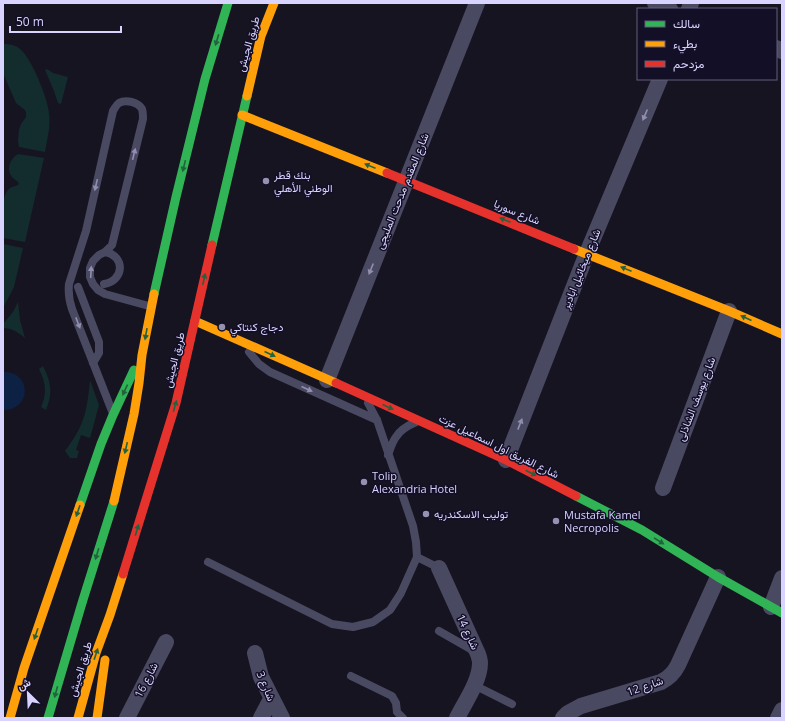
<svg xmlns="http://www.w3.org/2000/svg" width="785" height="721" font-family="'Open Sans',Vazirmatn,sans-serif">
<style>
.green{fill:#132c2d}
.water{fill:#0d2144}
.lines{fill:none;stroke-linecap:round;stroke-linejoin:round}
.lane{stroke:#4a4962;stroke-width:8}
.street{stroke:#4a4962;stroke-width:16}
.fast{stroke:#30b455;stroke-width:9}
.slow{stroke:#ff9f0a;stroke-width:9}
.jam{stroke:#e5322d;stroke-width:9}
.oneway{fill:#22623e}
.oneway2{fill:#928eb0}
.poi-dot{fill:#9591b1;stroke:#130f26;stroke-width:1.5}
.labels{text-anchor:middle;stroke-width:3;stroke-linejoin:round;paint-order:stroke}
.street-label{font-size:11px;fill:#d9d4ff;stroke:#130f26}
.poi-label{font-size:11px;fill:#d9d4ff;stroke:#130f26;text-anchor:start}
</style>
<rect width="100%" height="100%" fill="#161421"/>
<!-- green -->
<path class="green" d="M 3,44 C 9,44 16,45 20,49 C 31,57 48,99 49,113 C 51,126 47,139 45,152 L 19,147 L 18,141 L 19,130 L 21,124 L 26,117 L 26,112 L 25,110 L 16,103 L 3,73 Z
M 47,69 L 53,73 L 68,77 L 61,104 L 58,103 L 54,91 L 45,70 Z
M 18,154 L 44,158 L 25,242 L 3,238 C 3,226 0,199 8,190 C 11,186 15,187 19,184 L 18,182 C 17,181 15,180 13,178 C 5,170 10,159 18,154 Z
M 3,244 L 23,248 L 14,287 L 3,308 Z
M 18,302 L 20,320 L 25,338 C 18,332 11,328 3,328 L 3,324 L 13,312 Z
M 43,366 C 51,382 53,393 46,410 L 41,407 C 47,394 46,382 39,369 Z
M 90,380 L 99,405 L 90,438 L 81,435 L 76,450 L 79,451 L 77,458 L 70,458 L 65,451 C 84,426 87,412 90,380 Z"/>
<!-- water -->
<path class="water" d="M 3,372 C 31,370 33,410 3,410 Z"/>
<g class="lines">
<!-- lane -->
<path class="lane" d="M 104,284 C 124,281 126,256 105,252
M 78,287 L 99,342 L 99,353 L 93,363
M 249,352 L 259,364 L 270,372 L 377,420
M 112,411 L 72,309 C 69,300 68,293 69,284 L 86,231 L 113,111 C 115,108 116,105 119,103 C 126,99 138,102 142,109 C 143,112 143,116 143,119 L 112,245 L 105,252 L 99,255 L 93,261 L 90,268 L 90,277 L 93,284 L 98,290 L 105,294 L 149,306
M 388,455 C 390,450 392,442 396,437 C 400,430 409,425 416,422
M 417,557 L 439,568
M 208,562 L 332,624 L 353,627 L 373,622 L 390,610 L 401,593 L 417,557 L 416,542 L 413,526 L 377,420 L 368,403
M 439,631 L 474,651
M 351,676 L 392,696 L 396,703 L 397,712 L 403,718
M 474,685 L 512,704"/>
<!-- street -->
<path class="street" d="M 655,3 L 670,9
M 689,9 L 691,3
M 776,48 L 782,51
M 327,380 L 477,3
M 506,460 L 587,253 L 660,79
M 663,488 L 729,311
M 439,568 L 478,654 C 479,657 480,660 480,663 C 480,681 465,702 457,718
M 771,607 L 782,578
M 255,653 L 261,677 L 282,718
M 127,718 L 129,714 L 166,642
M 261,718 L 271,699
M 563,718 L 568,713 L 581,706 L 661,682 C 669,678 674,673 678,665 L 718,577
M 778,718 L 782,710"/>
<!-- fast -->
<path class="fast" d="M 212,245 L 247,96
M 154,294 L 176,197 L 205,79 L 228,3
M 576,496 L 642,530 L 718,577 L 782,613
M 80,505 L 101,444 L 113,415 L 134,370
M 48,718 L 82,603 L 114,501"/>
<!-- slow -->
<path class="slow" d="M 247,96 L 261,36 L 274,3
M 242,115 L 387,173
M 574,249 L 729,311 L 782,334
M 195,321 L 336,383
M 114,501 L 134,414 L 139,383 L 142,355 L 154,294
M 10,718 L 24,668 L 80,505
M 78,718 L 96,653 L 110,615 L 123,574
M 97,718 L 105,660"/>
<!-- jam -->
<path class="jam" d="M 387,173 L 574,249
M 336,383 L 506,460 L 576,496
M 123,574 L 176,403 L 212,245"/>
</g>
<!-- one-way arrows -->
<defs><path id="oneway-solid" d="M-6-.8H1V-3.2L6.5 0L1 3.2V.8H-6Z"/></defs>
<g class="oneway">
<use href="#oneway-solid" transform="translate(217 40) rotate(107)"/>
<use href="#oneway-solid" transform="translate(184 166) rotate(104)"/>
<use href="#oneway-solid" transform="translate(370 166) rotate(-158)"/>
<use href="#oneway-solid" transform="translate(505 220) rotate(-158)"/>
<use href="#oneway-solid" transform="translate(626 269) rotate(-158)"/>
<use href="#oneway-solid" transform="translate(204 279) rotate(-78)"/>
<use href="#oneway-solid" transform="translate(746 318) rotate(-156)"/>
<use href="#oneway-solid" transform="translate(146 334) rotate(100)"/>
<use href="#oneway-solid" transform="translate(270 354) rotate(24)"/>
<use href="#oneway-solid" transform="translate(125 390) rotate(115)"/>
<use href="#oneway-solid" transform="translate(175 406) rotate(-74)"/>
<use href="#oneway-solid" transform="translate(388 407) rotate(25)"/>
<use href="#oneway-solid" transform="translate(126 448) rotate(103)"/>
<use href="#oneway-solid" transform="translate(531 473) rotate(27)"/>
<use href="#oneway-solid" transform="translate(78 511) rotate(109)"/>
<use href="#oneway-solid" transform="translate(137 530) rotate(-73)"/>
<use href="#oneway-solid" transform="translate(659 541) rotate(32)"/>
<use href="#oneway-solid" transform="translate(97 554) rotate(107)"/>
<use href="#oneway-solid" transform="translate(36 634) rotate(109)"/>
<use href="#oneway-solid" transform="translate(96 654) rotate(-72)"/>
<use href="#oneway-solid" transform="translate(56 692) rotate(105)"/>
</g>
<g class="oneway2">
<use href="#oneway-solid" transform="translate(645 115) rotate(113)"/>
<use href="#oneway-solid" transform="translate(134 154) rotate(-76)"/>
<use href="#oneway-solid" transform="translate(96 185) rotate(103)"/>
<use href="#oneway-solid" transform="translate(371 269) rotate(112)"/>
<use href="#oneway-solid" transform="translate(91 272) rotate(-87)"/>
<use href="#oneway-solid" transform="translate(78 323) rotate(69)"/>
<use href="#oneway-solid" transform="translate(307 389) rotate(24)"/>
<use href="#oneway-solid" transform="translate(520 424) rotate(-69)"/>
</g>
<!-- markers -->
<g class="poi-dot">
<circle cx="266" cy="181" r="4"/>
<circle cx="222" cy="327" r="4"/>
<circle cx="364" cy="482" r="4"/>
<circle cx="426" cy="514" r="4"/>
<circle cx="556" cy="521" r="4"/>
</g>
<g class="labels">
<!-- street labels -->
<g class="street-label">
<text transform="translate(248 44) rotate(-74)" y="4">طريق الجيش</text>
<text transform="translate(402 191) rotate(-68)" y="4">شارع المقدم مدحت المليجى</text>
<text transform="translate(517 212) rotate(22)" y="4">شارع سوريا</text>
<text transform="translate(581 269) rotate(-68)" y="4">شارع ميخائيل ابادير</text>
<text transform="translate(174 360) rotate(-76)" y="4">طريق الجيش</text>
<text transform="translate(696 399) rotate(-69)" y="4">شارع يوسف الشاذلى</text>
<text transform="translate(499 446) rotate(26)" y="4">شارع الفريق اول اسماعيل عزت</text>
<text transform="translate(468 632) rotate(65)" y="4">شارع 14</text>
<text transform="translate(80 669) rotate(-73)" y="4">طريق الجيش</text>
<text transform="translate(146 680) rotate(-63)" y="4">شارع 16</text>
<text transform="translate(266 686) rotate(67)" y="4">شارع 3</text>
<text transform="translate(645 686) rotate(-19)" y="4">شارع 12</text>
</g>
<!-- poi labels -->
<g class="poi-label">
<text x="274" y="179">بنك قطر<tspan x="274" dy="13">الوطني الأهلي</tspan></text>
<text x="230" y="331">دجاج كنتاكي</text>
<text x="372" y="480">Tolip<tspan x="372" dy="13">Alexandria Hotel</tspan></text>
<text x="434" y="518">توليب الاسكندريه</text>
<text x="564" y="519">Mustafa Kamel<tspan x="564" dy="13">Necropolis</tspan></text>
</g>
</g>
<!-- border -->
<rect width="785" height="721" fill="none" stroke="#d9d4ff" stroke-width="8"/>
<!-- legend -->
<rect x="637" y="8" width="140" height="72" fill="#130f26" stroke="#625e7d"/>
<rect x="645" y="21" width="20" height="6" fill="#30b455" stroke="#625e7d"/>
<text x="673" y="28" font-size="12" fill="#d9d4ff">سالك</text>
<rect x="645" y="41" width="20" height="6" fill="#ff9f0a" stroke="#625e7d"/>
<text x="673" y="48" font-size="12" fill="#d9d4ff">بطيء</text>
<rect x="645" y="61" width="20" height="6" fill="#e5322d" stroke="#625e7d"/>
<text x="673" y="68" font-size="12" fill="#d9d4ff">مزدحم</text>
<!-- north arrow -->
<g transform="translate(28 693) rotate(336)" stroke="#130f26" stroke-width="3" paint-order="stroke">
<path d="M0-3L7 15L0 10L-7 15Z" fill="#d9d4ff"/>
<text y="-6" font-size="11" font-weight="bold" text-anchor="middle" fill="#d9d4ff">ش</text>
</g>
<!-- scale -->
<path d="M10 26v6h111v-6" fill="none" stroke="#d9d4ff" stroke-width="2"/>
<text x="16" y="26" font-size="12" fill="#d9d4ff" stroke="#130f26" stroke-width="3" paint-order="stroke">50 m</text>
</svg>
